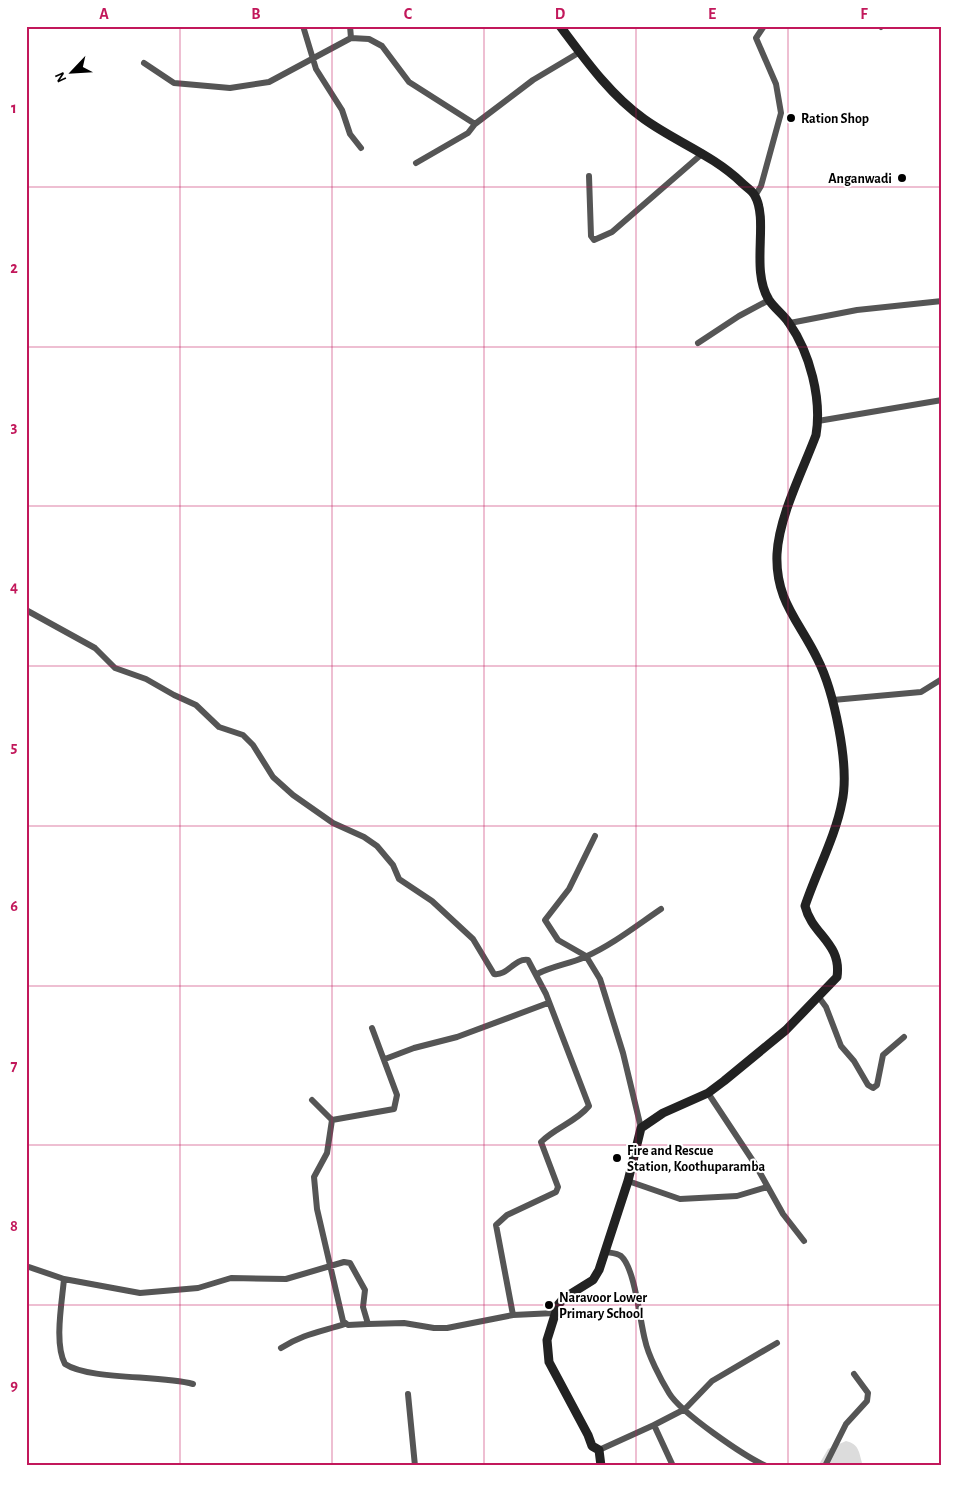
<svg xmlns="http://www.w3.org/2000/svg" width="968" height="1492" font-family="'Alegreya Sans',sans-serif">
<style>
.green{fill:#dcdcdc}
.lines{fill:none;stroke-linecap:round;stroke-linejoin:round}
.street{stroke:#555;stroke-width:6}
.secondary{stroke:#222;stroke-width:9}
.grid{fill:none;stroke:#c2185b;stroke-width:1;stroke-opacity:0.55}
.poi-dot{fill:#000;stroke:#fff;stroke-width:2}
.labels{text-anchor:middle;stroke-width:4;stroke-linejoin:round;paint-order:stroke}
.poi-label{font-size:14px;font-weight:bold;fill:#000;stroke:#fff;text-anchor:start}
.neatline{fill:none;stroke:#c2185b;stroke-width:2}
.grid-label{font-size:16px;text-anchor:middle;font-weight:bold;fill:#c2185b}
</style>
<rect width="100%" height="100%" fill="#fff"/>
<!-- green -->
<path class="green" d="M 846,1441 C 860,1444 859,1454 863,1466 L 818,1466 L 828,1449 Z"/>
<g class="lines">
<!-- street -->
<path class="street" d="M 303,26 L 316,69 L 342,110 L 350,134 L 361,148
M 350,26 L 351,38
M 880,26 L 881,27
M 144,63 L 174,83 L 230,88 L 269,82 L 351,38 L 369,39 L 382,46 L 409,82 L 475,124
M 416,163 L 468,133 L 475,124 L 533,80 L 580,52
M 589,176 L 591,236 L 594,240 L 612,232 L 703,153
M 755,196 L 761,186 L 781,113 L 776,84 L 756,38 L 764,26
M 790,323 L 857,310 L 942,301
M 698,343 L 739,316 L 769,300
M 818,421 L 942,400
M 26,610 L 95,648 L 115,668 L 146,679 L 174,695 L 196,705 L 219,727 L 243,735 L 253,745 L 273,777 L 293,795 L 333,823 L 364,837 L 377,846 L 393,865 L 399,879 L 432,901 L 473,939 L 494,974 C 508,976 514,958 528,960 L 546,994 L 589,1106 C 576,1122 556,1127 541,1142 L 558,1187 L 556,1192 L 507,1215 L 496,1225 L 513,1315
M 833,700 L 921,692 L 942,679
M 595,836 L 569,889 L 545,920 L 558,940 L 586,956 L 600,979 L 623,1053 L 641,1128
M 537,974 C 553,966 569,964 585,957 C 612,945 636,926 661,909
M 818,996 L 826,1007 L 841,1046 L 854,1061 L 868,1085 L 873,1088 L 877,1085 L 883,1055 L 904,1037
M 385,1059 L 414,1048 L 457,1037 L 548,1003
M 708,1093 L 755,1164 L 783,1214 L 804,1241
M 312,1100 L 332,1120
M 332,1120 L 327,1153 L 314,1177 L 317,1209 L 343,1321 L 348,1325 L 368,1324
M 332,1120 L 394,1109 L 397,1095 L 372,1028
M 628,1181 L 680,1199 L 737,1196 L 767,1187
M 606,1252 C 611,1253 617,1253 621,1256 C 635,1268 640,1322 645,1340 C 648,1355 661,1380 669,1393 C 681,1413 744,1456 766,1466
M 29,1267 L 64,1279 L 140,1293 L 198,1288 L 231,1278 L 286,1279 L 344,1262 L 350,1263 L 365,1290 L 363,1307 L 368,1324 L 404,1323 L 434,1328 L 447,1328 L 513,1315 L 555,1313
M 64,1279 C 62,1302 54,1344 65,1364 C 89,1380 160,1375 193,1384
M 281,1348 C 303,1334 320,1332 345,1324
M 408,1394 L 415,1466
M 599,1450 L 654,1425
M 673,1466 L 654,1425 L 685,1409 L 712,1381 L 777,1343
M 825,1466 L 846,1424 L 867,1401 L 868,1393 L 854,1374"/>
<!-- secondary -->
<path class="secondary" d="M 560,26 C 584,58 610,95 644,119 C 676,142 713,155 742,183 C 746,187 753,191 755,196 C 769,221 750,270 769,300 C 775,309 784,315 789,323 C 810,353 822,399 816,435 C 803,470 779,516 777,554 C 775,600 799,621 817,658 C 834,691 850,766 842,802 C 836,835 816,873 805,906 C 812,935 842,943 837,977 L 786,1030 L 724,1081 L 708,1093 L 663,1113 L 641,1128 L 628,1181 L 599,1270 L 593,1280 L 564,1298 L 558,1305 L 547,1340 L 549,1362 L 588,1435 L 592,1446 L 599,1450 L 601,1466"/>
</g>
<!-- grid -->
<path class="grid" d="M 180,26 L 180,1466M 332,26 L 332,1466M 484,26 L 484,1466M 636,26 L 636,1466M 788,26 L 788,1466M 26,187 L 942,187M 26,347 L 942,347M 26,506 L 942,506M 26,666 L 942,666M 26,826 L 942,826M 26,986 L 942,986M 26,1145 L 942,1145M 26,1305 L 942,1305"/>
<!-- markers -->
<g class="poi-dot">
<circle cx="791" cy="118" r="5"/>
<circle cx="902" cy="178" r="5"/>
<circle cx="617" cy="1158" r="5"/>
<circle cx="549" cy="1305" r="5"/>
</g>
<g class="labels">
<!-- poi labels -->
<g class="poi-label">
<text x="801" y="123">Ration Shop</text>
<text x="892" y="183" text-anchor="end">Anganwadi</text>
<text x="627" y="1155">Fire and Rescue<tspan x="627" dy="16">Station, Koothuparamba</tspan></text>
<text x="559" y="1302">Naravoor Lower<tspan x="559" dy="16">Primary School</tspan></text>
</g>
</g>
<!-- border -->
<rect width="968" height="1492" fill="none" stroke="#ffffff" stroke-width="55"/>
<!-- north arrow -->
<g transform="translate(72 72) rotate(245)" stroke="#ffffff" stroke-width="4" paint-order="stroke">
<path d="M0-4L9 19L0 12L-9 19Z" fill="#000000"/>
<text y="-8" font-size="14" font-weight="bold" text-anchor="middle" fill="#000000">N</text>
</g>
<rect x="28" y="28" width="912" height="1436" class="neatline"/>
<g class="grid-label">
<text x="104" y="19">A</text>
<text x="256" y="19">B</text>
<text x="408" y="19">C</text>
<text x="560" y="19">D</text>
<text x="712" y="19">E</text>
<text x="864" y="19">F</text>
<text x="14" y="113">1</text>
<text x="14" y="273">2</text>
<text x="14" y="432">3</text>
<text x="14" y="592">4</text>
<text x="14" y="752">5</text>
<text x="14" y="911">6</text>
<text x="14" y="1071">7</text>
<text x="14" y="1231">8</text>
<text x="14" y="1390">9</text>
</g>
</svg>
